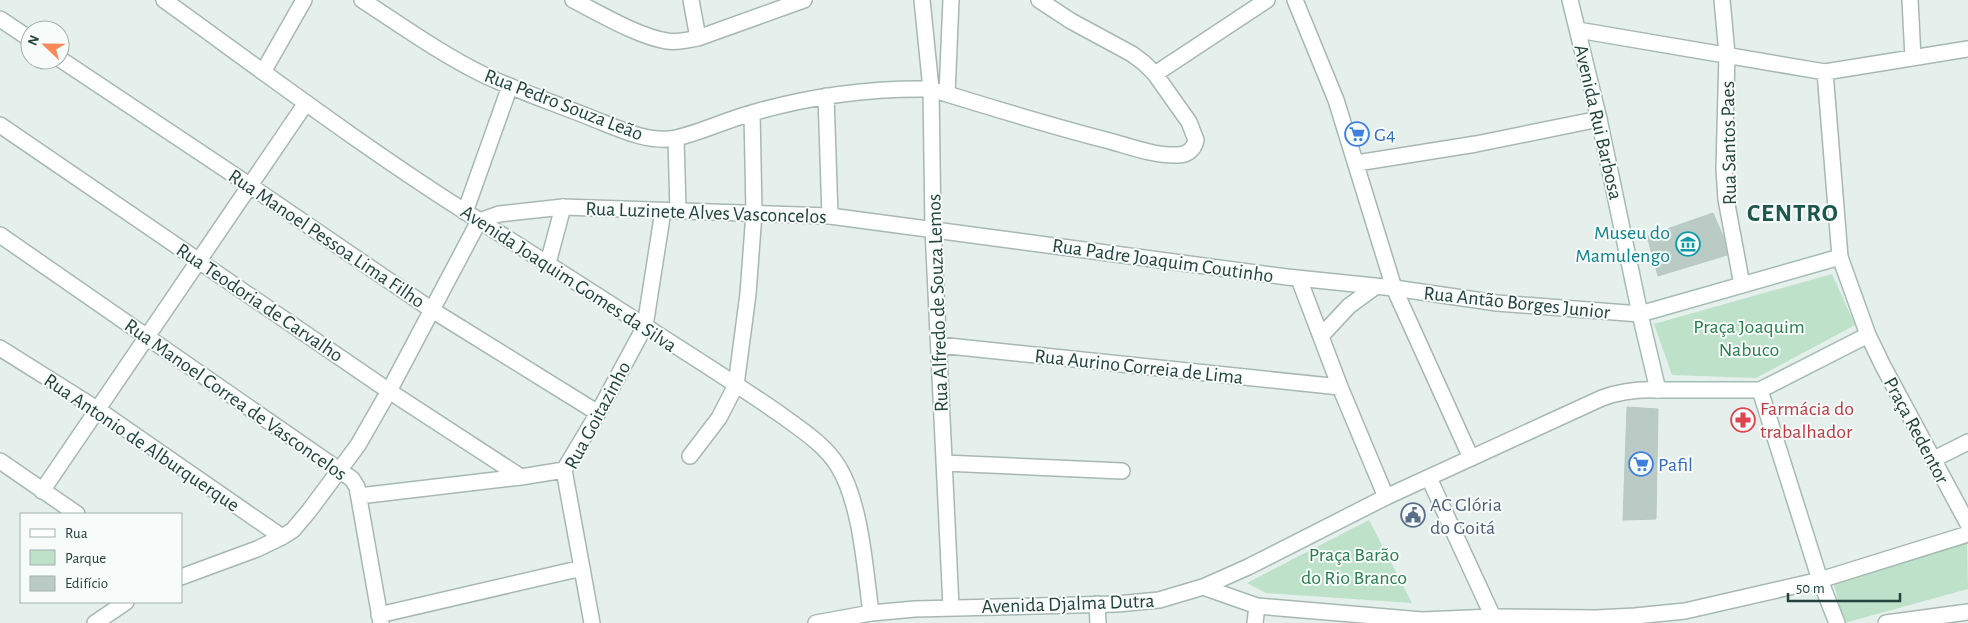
<svg xmlns="http://www.w3.org/2000/svg" width="1968" height="623" font-family="'Alegreya Sans',sans-serif">
<style>
.green{fill:#bde1c9}
.building{fill:#bacac5;stroke:#b7cac3}
.lines{fill:none;stroke-linecap:round;stroke-linejoin:round}
.minor-casing{stroke:#a7b8b3;stroke-width:18}
.tertiary-casing{stroke:#a7b8b3;stroke-width:18}
.secondary-casing{stroke:#a3bcb4;stroke-width:18}
.minor{stroke:#fff;stroke-width:15}
.tertiary{stroke:#fff;stroke-width:15}
.secondary{stroke:#fff;stroke-width:15}
.labels{text-anchor:middle;stroke-width:4;stroke-linejoin:round;paint-order:stroke}
.street-label{font-size:20px;fill:#23433c;stroke:#f7fbf9}
.shop-label{font-size:20px;fill:#366cbe;stroke:#f7fbf9;text-anchor:start}
.culture-label{font-size:20px;fill:#0d838f;stroke:#f7fbf9;text-anchor:end}
.park-label{font-size:20px;fill:#2a7d4e;stroke:#f7fbf9}
.health-label{font-size:20px;fill:#be3a42;stroke:#f7fbf9;text-anchor:start}
.service-label{font-size:20px;fill:#4e5e75;stroke:#f7fbf9;text-anchor:start}
.district-label{font-size:25px;font-weight:bold;letter-spacing:1px;fill:#1d574c;stroke:#f7fbf9}
</style>
<rect width="100%" height="100%" fill="#e5efeb"/>
<!-- green -->
<path class="green" d="M 1832,274 L 1855,325 L 1756,378 L 1672,375 L 1654,324 Z
M 1369,520 L 1412,603 L 1266,593 L 1247,583 Z
M 1967,543 L 1968,589 L 1844,623 L 1833,581 Z"/>
<!-- building -->
<path class="building" d="M 1713,213 L 1723,236 L 1727,255 L 1658,276 L 1647,236 Z
M 1627,407 L 1658,409 L 1656,519 L 1623,520 Z"/>
<g class="lines">
<!-- minor casing -->
<g class="minor-casing">
<path id="minor" d="M 362,0 C 402,26 441,54 484,75 C 518,91 554,103 589,117 C 615,127 648,144 676,138 C 702,132 726,120 752,113 C 810,96 870,88 931,89 C 989,107 1047,125 1106,140 C 1129,146 1154,156 1177,155 C 1187,155 1194,150 1196,140 L 1189,122 L 1155,74 L 1144,63 L 1132,54 L 1071,21 L 1039,0
M 573,0 C 599,13 639,37 667,41 C 677,43 687,40 698,38 L 804,0
M 691,0 L 698,38
M 922,0 L 931,89 L 933,229 L 951,607
M 1295,0 L 1336,100 L 1394,288 L 1471,458
M 1722,0 L 1727,54 L 1724,169 L 1726,199 L 1742,285
M 1910,0 L 1913,58
M 0,19 L 30,39
M 1578,30 L 1825,72 L 1968,49
M 60,59 L 249,185 L 432,310 L 598,413
M 263,72 L 304,0
M 1825,72 L 1840,257
M 1155,74 L 1267,0
M 947,94 L 951,0
M 826,96 L 830,216
M 0,125 L 389,391 L 521,477
M 676,138 L 678,211
M 1357,163 L 1476,144 L 1599,119
M 465,212 L 510,86
M 0,235 L 352,479 L 357,487 L 381,623
M 548,263 L 563,207
M 1299,279 L 1340,387 L 1386,497
M 1868,335 L 1883,366 L 1968,524
M 1321,336 L 1349,306 L 1375,287
M 939,345 L 1340,387
M 0,348 L 97,409 L 282,537
M 690,456 L 719,418 L 736,385 L 748,294 L 754,213 L 752,113
M 1934,459 L 1968,442
M 0,461 L 77,514
M 944,463 L 1122,471
M 1429,478 L 1493,617
M 42,491 L 306,103
M 359,496 L 521,477 L 564,470
M 181,577 L 257,549 L 282,537 L 293,530 L 309,511 L 358,445 L 389,391 L 479,221
M 1820,580 L 1968,534
M 1097,604 L 1098,623
M 379,615 L 582,568
M 95,623 L 126,602
M 592,623 L 564,470 L 598,413 L 645,326 L 663,211
M 1255,623 L 1257,606
M 1886,623 L 1968,612"/>
</g>
<!-- tertiary casing -->
<g class="tertiary-casing">
<path id="tertiary" d="M 164,0 C 268,75 371,153 480,221 C 553,267 626,314 698,360 C 727,379 756,397 784,417 C 803,431 825,445 838,466 C 861,503 865,569 871,613
M 479,221 L 499,214 L 563,207 L 830,216 L 1287,277 L 1394,288 L 1497,303 L 1640,314
M 1203,587 L 1257,606 L 1422,620 L 1493,617 L 1596,618 L 1635,616 L 1685,611 L 1820,580
M 816,623 L 871,613 L 915,609 L 1117,604 L 1159,600 L 1203,587 L 1248,567 L 1386,497 L 1602,398 C 1621,391 1638,389 1658,390"/>
</g>
<!-- secondary casing -->
<g class="secondary-casing">
<path id="secondary" d="M 1570,0 L 1599,119 L 1640,314 L 1658,390 L 1760,390 L 1868,335 L 1840,257 L 1640,314
M 1760,390 L 1820,580 L 1837,623"/>
</g>
<!-- minor -->
<use href="#minor" class="minor"/>
<!-- tertiary -->
<use href="#tertiary" class="tertiary"/>
<!-- secondary -->
<use href="#secondary" class="secondary"/>
</g>
<!-- icons -->
<defs>
<g id="supermarket-ring" transform="scale(1.25)"><circle r="9.5" fill="#f7fbf9" stroke="#3f7fe0" stroke-width="1.5"/><path d="M-6-5.5h2.5l.6 2H6L4.5 2H-2.5L-4.4-4H-6ZM-1.5 3.2a1.3 1.3 0 1 0 .1 0ZM3 3.2a1.3 1.3 0 1 0 .1 0Z" fill="#3f7fe0"/></g>
<g id="museum-ring" transform="scale(1.25)"><circle r="9.5" fill="#f7fbf9" stroke="#0f9aa8" stroke-width="1.5"/><path d="M0-6L6-3V-2H-6V-3ZM-5-1h2V3h-2ZM-1-1h2V3h-2ZM3-1h2V3H3ZM-6 4H6V6H-6Z" fill="#0f9aa8"/></g>
<g id="pharmacy-ring" transform="scale(1.25)"><circle r="9.5" fill="#f7fbf9" stroke="#e0444e" stroke-width="1.5"/><path d="M-2-6h4v4h4v4h-4v4h-4v-4h-4v-4h4Z" fill="#e0444e"/></g>
<g id="civic-ring" transform="scale(1.25)"><circle r="9.5" fill="#f7fbf9" stroke="#5c6f8a" stroke-width="1.5"/><path d="M-.6-6.5H3V-4.5H.6V-3L4-1V1h2V6H-6V1h2V-1L-.6-3ZM-1.2 2.5V6h2.4V2.5Z" fill="#5c6f8a"/></g>
</defs>
<g fill-rule="evenodd">
<use href="#supermarket-ring" x="1357" y="134"/>
<use href="#museum-ring" x="1688" y="244"/>
<use href="#pharmacy-ring" x="1743" y="420"/>
<use href="#supermarket-ring" x="1641" y="464"/>
<use href="#civic-ring" x="1413" y="515"/>
</g>
<g class="labels">
<!-- street labels -->
<g class="street-label">
<text transform="translate(564 104) rotate(21)" y="7">Rua Pedro Souza Leão</text>
<text transform="translate(1599 122) rotate(77)" y="7">Avenida Rui Barbosa</text>
<text transform="translate(1728 143) rotate(-91)" y="7">Rua Santos Paes</text>
<text transform="translate(706 212) rotate(2)" y="7">Rua Luzinete Alves Vasconcelos</text>
<text transform="translate(327 238) rotate(34)" y="7">Rua Manoel Pessoa Lima Filho</text>
<text transform="translate(1163 260) rotate(8)" y="7">Rua Padre Joaquim Coutinho</text>
<text transform="translate(569 278) rotate(33)" y="7">Avenida Joaquim Gomes da Silva</text>
<text transform="translate(260 302) rotate(34)" y="7">Rua Teodoria de Carvalho</text>
<text transform="translate(1517 302) rotate(6)" y="7">Rua Antão Borges Junior</text>
<text transform="translate(937 303) rotate(-92)" y="7">Rua Alfredo de Souza Lemos</text>
<text transform="translate(1139 366) rotate(6)" y="7">Rua Aurino Correia de Lima</text>
<text transform="translate(236 399) rotate(35)" y="7">Rua Manoel Correa de Vasconcelos</text>
<text transform="translate(597 415) rotate(-62)" y="7">Rua Goitazinho</text>
<text transform="translate(1917 430) rotate(62)" y="7">Praça Redentor</text>
<text transform="translate(142 442) rotate(34)" y="7">Rua Antonio de Alburquerque</text>
<text transform="translate(1068 603) rotate(-2)" y="7">Avenida Djalma Dutra</text>
</g>
<!-- shop labels -->
<g class="shop-label">
<text x="1374" y="141">G4</text>
<text x="1658" y="471">Pafil</text>
</g>
<!-- culture labels -->
<g class="culture-label">
<text x="1670" y="239">Museu do<tspan x="1670" dy="23">Mamulengo</tspan></text>
</g>
<!-- park labels -->
<g class="park-label">
<text x="1749" y="333">Praça Joaquim<tspan x="1749" dy="23">Nabuco</tspan></text>
<text x="1354" y="561">Praça Barão<tspan x="1354" dy="23">do Rio Branco</tspan></text>
</g>
<!-- health labels -->
<g class="health-label">
<text x="1760" y="415">Farmácia do<tspan x="1760" dy="23">trabalhador</tspan></text>
</g>
<!-- service labels -->
<g class="service-label">
<text x="1430" y="511">AC Glória<tspan x="1430" dy="23">do Goitá</tspan></text>
</g>
<!-- district labels -->
<g class="district-label">
<text x="1793" y="221">CENTRO</text>
</g>
</g>
<!-- legend -->
<rect x="20" y="513" width="162" height="90" fill="#f7fbf9" stroke="#a2b1ad"/>
<rect x="30" y="529" width="25" height="8" fill="#ffffff" stroke="#a2b1ad"/>
<text x="65" y="538" font-size="15" fill="#23433c">Rua</text>
<rect x="30" y="550" width="25" height="15" fill="#bde1c9" stroke="#a2b1ad"/>
<text x="65" y="563" font-size="15" fill="#23433c">Parque</text>
<rect x="30" y="576" width="25" height="15" fill="#bacac5" stroke="#a2b1ad"/>
<text x="65" y="588" font-size="15" fill="#23433c">Edifício</text>
<!-- north arrow -->
<g transform="translate(45 45) rotate(292)"><circle r="24" fill="#f7fbf9" stroke="#a2b1ad"/>
<path d="M0-4L9 19L0 12L-9 19Z" fill="#fa8959"/>
<text y="-8" font-size="14" font-weight="bold" text-anchor="middle" fill="#23433c">N</text>
</g>
<!-- scale -->
<path d="M1788 593v8h112v-8" fill="none" stroke="#23433c" stroke-width="2.5"/>
<text x="1796" y="593" font-size="15" fill="#23433c" stroke="#f7fbf9" stroke-width="4" paint-order="stroke">50 m</text>
</svg>
